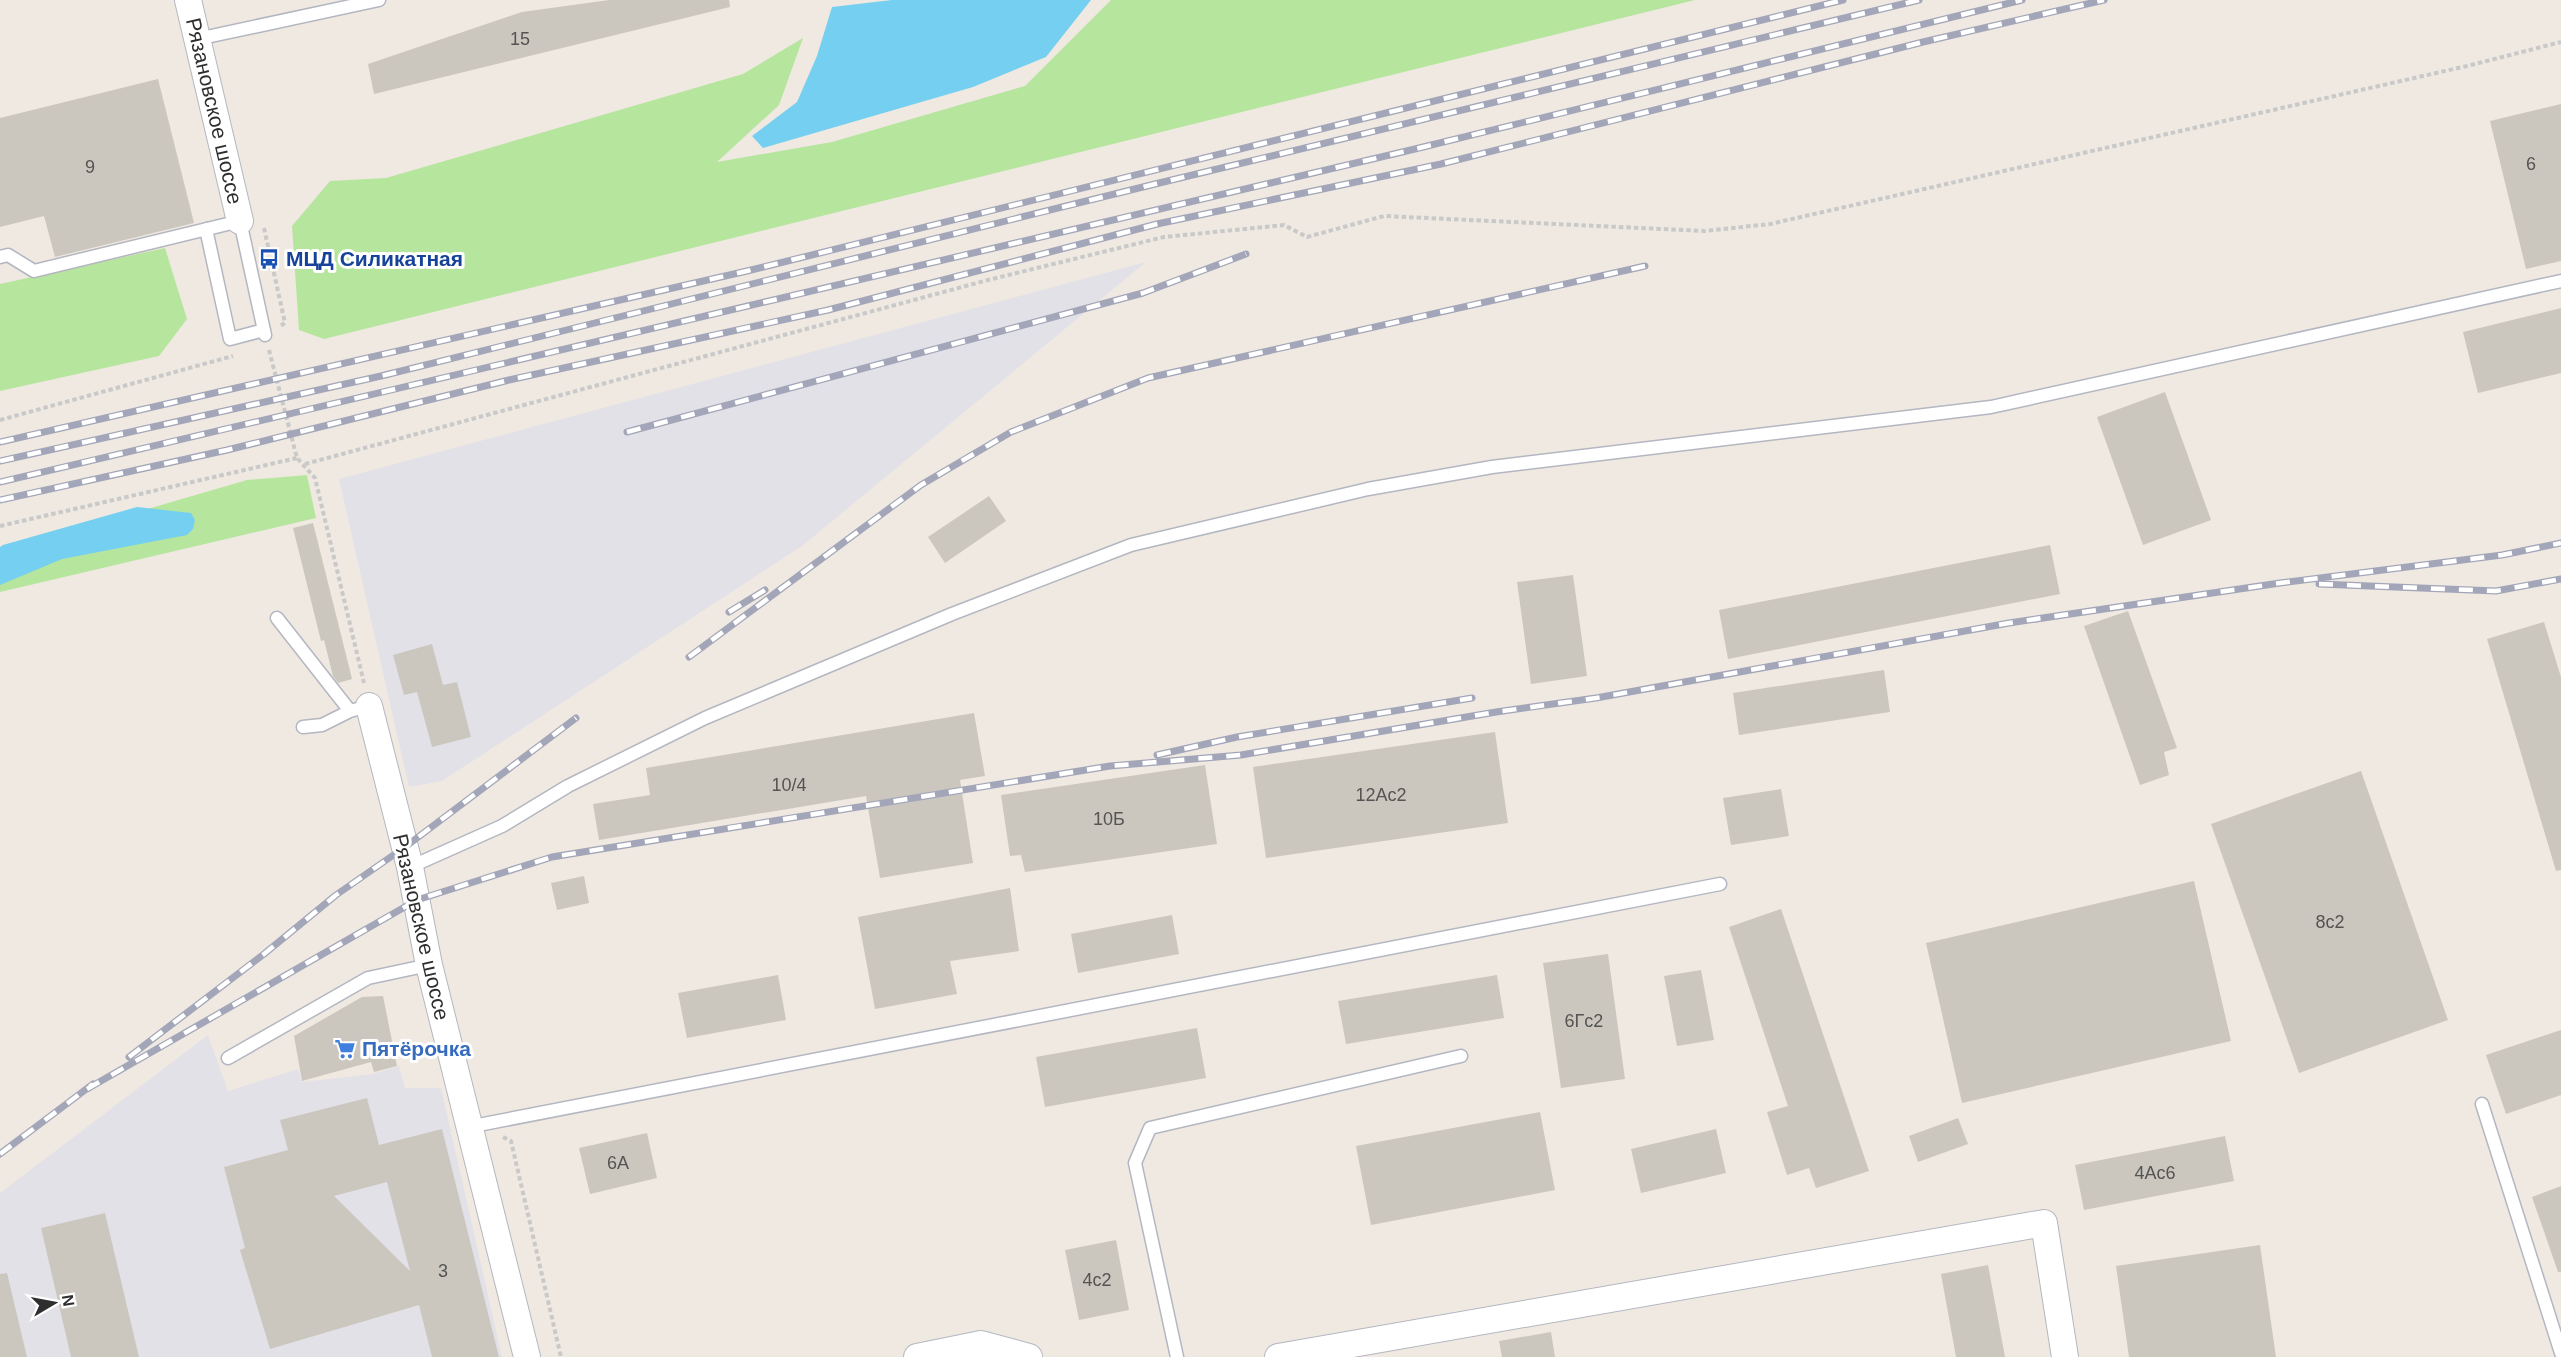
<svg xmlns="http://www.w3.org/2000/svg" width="2561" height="1357" font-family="Helvetica,sans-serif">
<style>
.industrial{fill:#e3e1e8}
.green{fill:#b6e59e}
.water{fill:#75cff0}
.building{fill:#cbc7bf;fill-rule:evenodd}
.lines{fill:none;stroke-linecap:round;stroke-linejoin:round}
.lane-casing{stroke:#b4b7c1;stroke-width:15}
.street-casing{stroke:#b4b7c1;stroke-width:28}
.path{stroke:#c9c9c9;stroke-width:4;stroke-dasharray:4.5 3;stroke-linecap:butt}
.lane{stroke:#fff;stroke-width:12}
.street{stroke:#fff;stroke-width:26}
.rail-casing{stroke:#a3a6b8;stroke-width:7}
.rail{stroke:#fff;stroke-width:4.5;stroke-dasharray:14;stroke-linecap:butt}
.labels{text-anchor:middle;stroke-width:6;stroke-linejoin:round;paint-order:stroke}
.number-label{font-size:18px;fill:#555452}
.street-label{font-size:21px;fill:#2e2e2e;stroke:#fff}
.transit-label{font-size:21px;font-weight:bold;fill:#164399;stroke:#fff;text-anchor:start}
.shop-label{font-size:21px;font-weight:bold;fill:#366cbe;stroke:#fff;text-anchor:start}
</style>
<rect width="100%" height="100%" fill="#efe9e1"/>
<!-- industrial -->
<path class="industrial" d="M 1146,262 L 802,546 L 442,781 L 409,787 L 339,479 Z
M 208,1035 L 228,1091 L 298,1069 L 302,1082 L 373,1074 L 399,1066 L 405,1088 L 441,1088 L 502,1357 L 0,1357 L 0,1193 Z"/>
<!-- green -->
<path class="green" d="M 1111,0 L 1695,0 L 324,339 L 299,330 L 292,226 L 330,181 L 386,178 L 743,74 L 803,38 L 779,105 L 717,162 L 832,142 L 1025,86 Z
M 165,248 L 187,319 L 159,356 L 0,391 L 0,284 Z
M 307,475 L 316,518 L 0,592 L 0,552 L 247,480 Z"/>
<!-- water -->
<path class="water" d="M 892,0 L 1091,0 L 1046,57 L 973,87 L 763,148 L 752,136 L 797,102 L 817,56 L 832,7 Z
M 137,507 L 191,513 L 195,520 L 193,529 L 187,535 L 62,559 L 0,585 L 0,547 L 3,545 Z"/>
<!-- building -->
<path class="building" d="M 609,0 L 729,0 L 730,7 L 374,94 L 368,64 L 522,12 Z
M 158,79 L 194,223 L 55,257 L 44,216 L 0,227 L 0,118 Z
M 2561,104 L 2561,261 L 2526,269 L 2490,121 Z
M 2561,308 L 2561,373 L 2478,393 L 2463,332 Z
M 2165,392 L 2211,520 L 2143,545 L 2097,417 Z
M 989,496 L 1006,521 L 945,563 L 928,537 Z
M 313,523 L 352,679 L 338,683 L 333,676 L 324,640 L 321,641 L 293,528 Z
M 2050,545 L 2060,594 L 1728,659 L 1719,610 Z
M 1573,575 L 1587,676 L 1531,684 L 1517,582 Z
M 2128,611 L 2177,748 L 2164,752 L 2169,775 L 2140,785 L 2084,626 Z
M 2544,622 L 2561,677 L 2561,870 L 2556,871 L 2487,639 Z
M 432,644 L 443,685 L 457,682 L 471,737 L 432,747 L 417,692 L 404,695 L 393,655 Z
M 1884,670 L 1890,712 L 1739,735 L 1733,693 Z
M 974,713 L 985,776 L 960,780 L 973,863 L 880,878 L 866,796 L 599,840 L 593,804 L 650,795 L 646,768 Z
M 1495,732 L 1508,823 L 1266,858 L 1253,767 Z
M 1205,765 L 1217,844 L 1025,872 L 1021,855 L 1010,856 L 1001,795 Z
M 2361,771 L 2448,1020 L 2299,1073 L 2211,824 Z
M 1781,789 L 1789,836 L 1731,845 L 1723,798 Z
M 584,876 L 589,903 L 557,910 L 551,883 Z
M 2194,881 L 2231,1041 L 1962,1103 L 1926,943 Z
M 1010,888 L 1019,951 L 950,961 L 957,994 L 875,1009 L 858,917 Z
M 1781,909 L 1869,1171 L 1816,1188 L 1809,1168 L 1787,1175 L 1767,1112 L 1788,1106 L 1729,927 Z
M 1172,915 L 1179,954 L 1078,973 L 1071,934 Z
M 1608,954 L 1625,1079 L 1561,1088 L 1543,963 Z
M 1701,970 L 1714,1040 L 1677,1046 L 1664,976 Z
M 778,975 L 786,1020 L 687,1038 L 678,993 Z
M 1497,975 L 1504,1018 L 1346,1044 L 1338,1001 Z
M 383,996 L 397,1066 L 374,1072 L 371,1062 L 302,1081 L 294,1036 L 362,997 Z
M 1197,1028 L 1206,1078 L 1045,1107 L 1036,1057 Z
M 2561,1030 L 2561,1095 L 2506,1114 L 2486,1055 Z
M 367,1098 L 379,1145 L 442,1129 L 499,1357 L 432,1357 L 419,1305 L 270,1349 L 240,1250 L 245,1248 L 224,1167 L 288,1150 L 280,1120 ZM 387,1182 L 410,1271 L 334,1196 Z
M 1540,1112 L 1555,1190 L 1371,1225 L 1356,1146 Z
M 1958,1118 L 1968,1144 L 1918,1162 L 1909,1136 Z
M 1716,1129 L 1726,1173 L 1641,1193 L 1631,1149 Z
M 647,1133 L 657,1178 L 590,1194 L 579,1148 Z
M 2225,1136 L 2234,1181 L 2084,1210 L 2075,1165 Z
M 2561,1186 L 2561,1272 L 2558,1272 L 2532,1197 Z
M 105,1213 L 139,1357 L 71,1357 L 41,1228 Z
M 1116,1240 L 1129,1310 L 1079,1320 L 1065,1250 Z
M 2260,1245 L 2276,1357 L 2129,1357 L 2116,1266 Z
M 1988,1265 L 2005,1357 L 1956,1357 L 1941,1274 Z
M 7,1273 L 27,1357 L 0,1357 L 0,1274 Z
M 1551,1332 L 1555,1357 L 1502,1357 L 1499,1341 Z"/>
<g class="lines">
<!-- lane casing -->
<g class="lane-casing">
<path id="lane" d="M 197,39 L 379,0
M 206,229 L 230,339 L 264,330
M 0,257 L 8,255 L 34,271 L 240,221 L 265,335
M 277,618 L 350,711 L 369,706
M 303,727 L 322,725 L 350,711
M 410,867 L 502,826 L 568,786 L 705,718 L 952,614 L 1131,545 L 1368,489 L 1492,467 L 1991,407 L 2561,281
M 228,1058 L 368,978 L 429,965
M 2482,1104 L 2561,1353
M 468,1127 L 1720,884
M 1177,1357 L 1135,1163 L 1150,1128 L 1461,1056"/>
</g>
<!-- street casing -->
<g class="street-casing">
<path id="street" d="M 188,0 L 240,221
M 369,706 L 410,867 L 429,965 L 527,1357
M 917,1357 L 981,1344 L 1029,1357
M 1278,1357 L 2044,1223 L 2065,1357"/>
</g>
<!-- path -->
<path class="path" d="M 264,228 L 285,323 L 280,326
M 269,350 L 297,458 L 315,478 L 364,683
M 0,420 L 233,356
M 305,464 L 988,280 L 1164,237 L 1284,225 L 1307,237 L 1384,216 L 1705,231 L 1770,224 L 2467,66 L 2561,42
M 0,526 L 297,458
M 503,1137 L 511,1141 L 561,1357"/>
<!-- lane -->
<use href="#lane" class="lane"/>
<!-- street -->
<use href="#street" class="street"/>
<!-- rail casing -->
<g class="rail-casing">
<path id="rail" d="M 627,432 L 1143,293 L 1246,254
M 0,442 L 747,271 L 1843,0
M 0,461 L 381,376 L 1155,184 L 1919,0
M 0,482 L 1415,149 L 2022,0
M 0,500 L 227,450 L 509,380 L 828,310 L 1157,224 L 1441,164 L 1923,42 L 2104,0
M 2319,584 L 2496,591 L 2561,579
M 729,612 L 765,590
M 689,657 L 921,485 L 1011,432 L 1148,378 L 1645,266
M 1157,755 L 1237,737 L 1472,698
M 129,1057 L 264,954 L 336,895 L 405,847 L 576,718
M 87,1089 L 417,900 L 552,857 L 1110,766 L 1241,755 L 1496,712 L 1596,698 L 2009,623 L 2280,583 L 2502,555 L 2561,543
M 0,1154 L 93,1084"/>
</g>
<!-- rail -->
<use href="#rail" class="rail"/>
</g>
<!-- icons -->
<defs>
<g id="bus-bare" transform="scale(1.62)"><path d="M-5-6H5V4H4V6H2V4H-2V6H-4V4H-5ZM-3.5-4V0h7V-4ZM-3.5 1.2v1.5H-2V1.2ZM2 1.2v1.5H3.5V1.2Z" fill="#1a4fb4" stroke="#fff" stroke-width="2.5" paint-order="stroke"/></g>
<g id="supermarket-bare" transform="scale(1.62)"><path d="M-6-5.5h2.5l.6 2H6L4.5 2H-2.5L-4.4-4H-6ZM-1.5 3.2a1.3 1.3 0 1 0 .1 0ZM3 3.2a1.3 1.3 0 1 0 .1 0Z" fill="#3f7fe0" stroke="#fff" stroke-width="2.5" paint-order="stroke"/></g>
</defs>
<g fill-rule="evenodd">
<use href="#bus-bare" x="269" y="259"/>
<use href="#supermarket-bare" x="345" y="1049"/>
</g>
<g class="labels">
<!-- number labels -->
<g class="number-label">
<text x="520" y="45">15</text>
<text x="2531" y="170">6</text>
<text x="90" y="173">9</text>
<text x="789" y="791">10/4</text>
<text x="1381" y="801">12Ас2</text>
<text x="1109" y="825">10Б</text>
<text x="2330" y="928">8с2</text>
<text x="1584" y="1027">6Гс2</text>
<text x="618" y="1169">6А</text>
<text x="2155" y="1179">4Ас6</text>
<text x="443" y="1277">3</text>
<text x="1097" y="1286">4с2</text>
</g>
<!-- street labels -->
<g class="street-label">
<text transform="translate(214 111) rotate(77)" y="7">Рязановское шоссе</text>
<text transform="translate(421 927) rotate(77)" y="7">Рязановское шоссе</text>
</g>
<!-- transit labels -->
<g class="transit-label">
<text x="286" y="266">МЦД Силикатная</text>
</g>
<!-- shop labels -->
<g class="shop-label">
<text x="362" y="1056">Пятёрочка</text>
</g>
</g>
<!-- north arrow -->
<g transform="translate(54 1303) rotate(80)" stroke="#ffffff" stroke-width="4.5" paint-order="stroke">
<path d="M0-4.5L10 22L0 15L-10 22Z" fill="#2e2e2e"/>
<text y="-9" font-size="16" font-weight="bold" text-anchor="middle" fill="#2e2e2e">N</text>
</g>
</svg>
